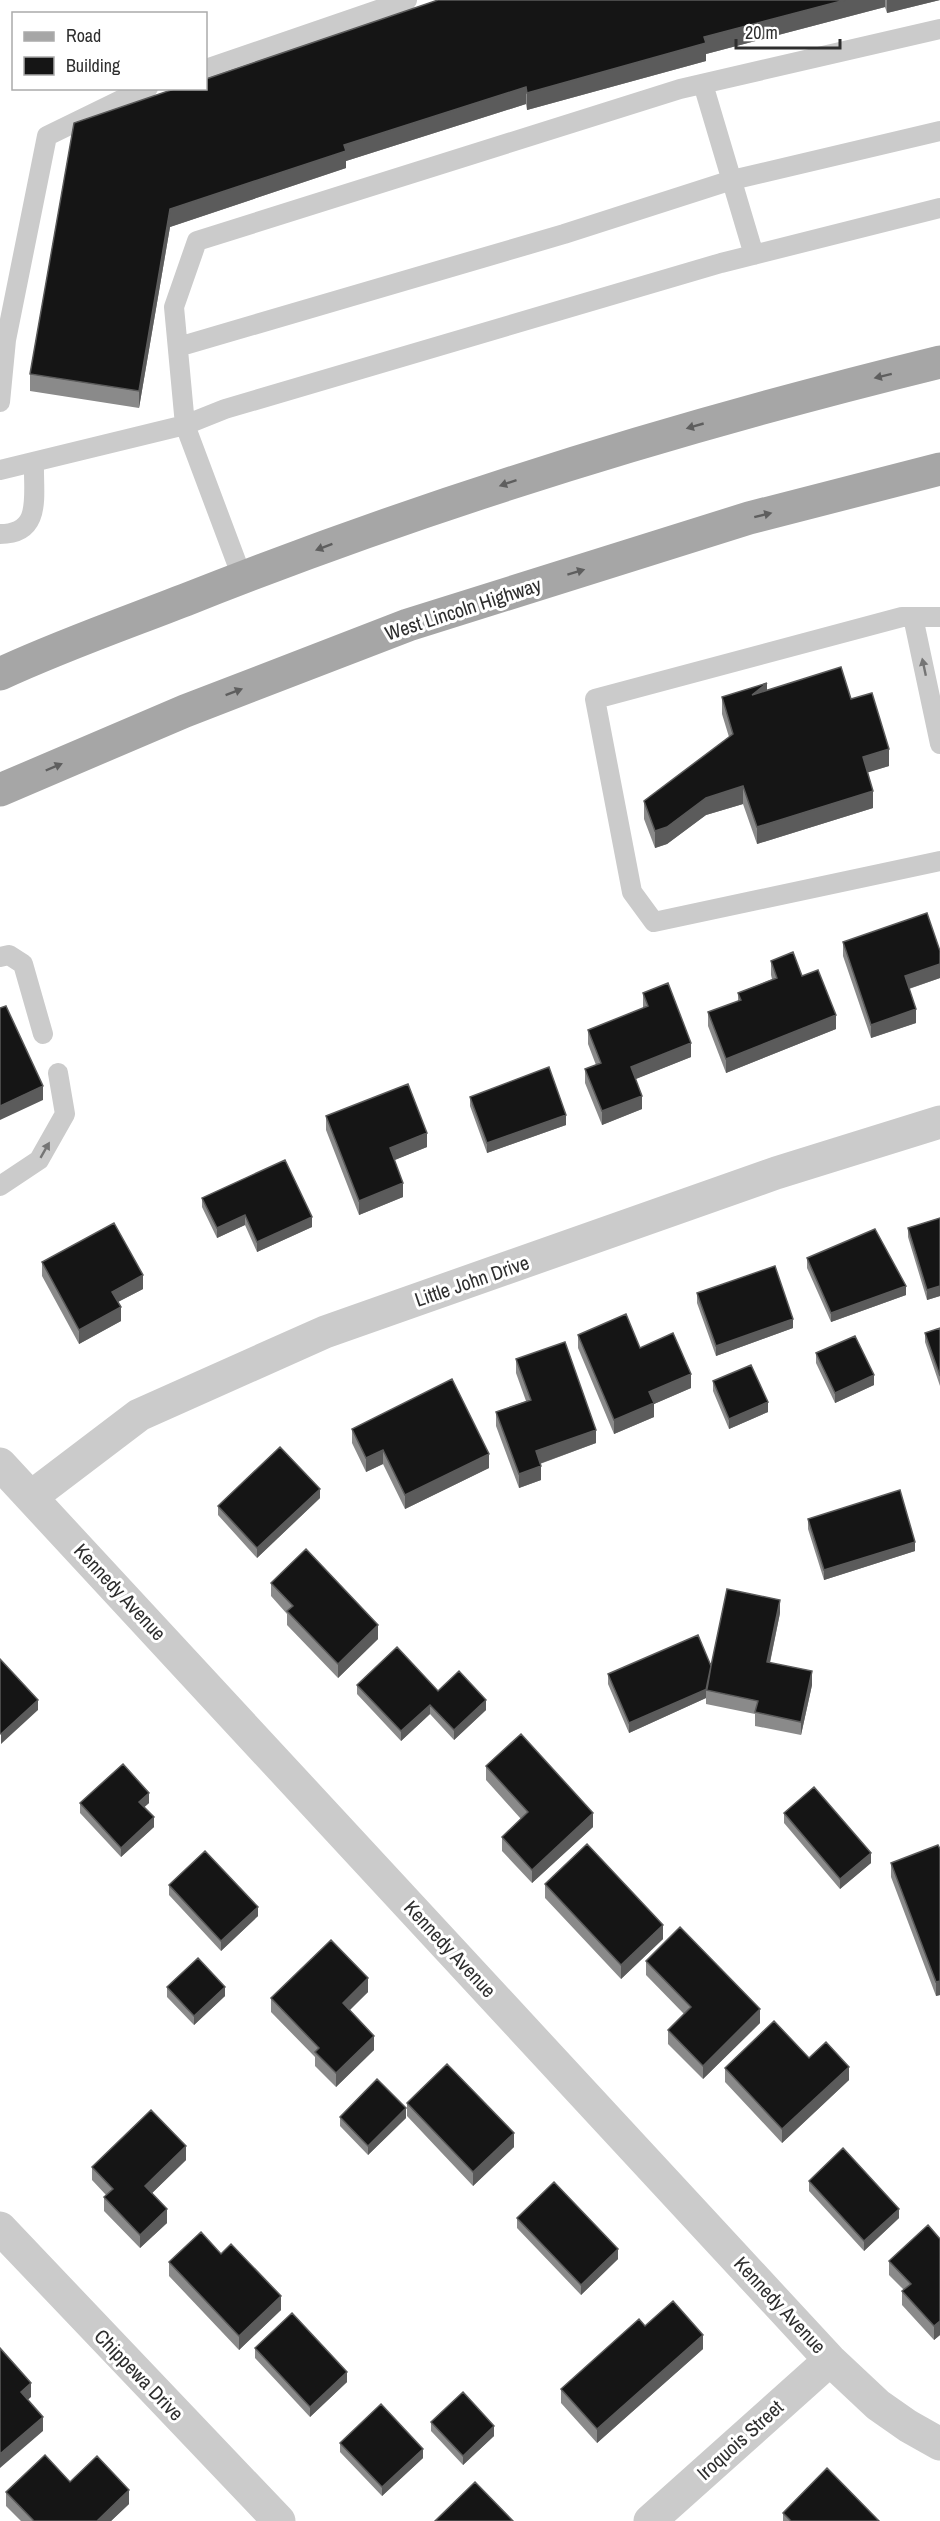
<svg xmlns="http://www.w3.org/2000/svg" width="940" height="2521" font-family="'Archivo Narrow',sans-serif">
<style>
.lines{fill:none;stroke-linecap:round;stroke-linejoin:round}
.service{stroke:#cbcbcb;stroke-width:20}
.minor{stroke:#cbcbcb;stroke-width:33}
.primary{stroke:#a6a6a6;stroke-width:33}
.wall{fill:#8a8a8a}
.shaded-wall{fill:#5b5b5b}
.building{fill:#151515;stroke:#5b5b5b;stroke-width:1.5}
.oneway{fill:#5e5e5e}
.oneway2{fill:#757575}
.labels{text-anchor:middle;stroke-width:6;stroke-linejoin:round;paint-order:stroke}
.street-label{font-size:20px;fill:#2e2e2e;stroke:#fff}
</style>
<rect width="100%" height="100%" fill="#fff"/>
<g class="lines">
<!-- service -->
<path class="service" d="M 940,29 L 680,89 L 197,241 L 174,307 L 185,425 L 225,409 L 721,263 L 940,208
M 206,69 L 407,0
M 703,84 L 754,255
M 178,347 L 564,234 L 732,180 L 940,131
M 0,402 L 6,340 L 47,136 L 131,95 L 148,88
M 0,470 L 185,425 L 242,577
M 0,534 C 43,534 33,495 34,463
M 913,617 L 940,744
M 940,617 L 902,617 L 595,699 L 632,892 L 654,922 L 940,861
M 0,957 L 9,955 L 23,964 L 43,1034
M 0,1186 L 39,1160 L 65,1114 L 58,1073"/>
<!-- minor -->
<path class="minor" d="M 0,1464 L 830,2360 L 878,2405 L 908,2426 L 940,2444
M 31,1497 L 139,1415 L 325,1332 L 776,1173 L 940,1122
M 0,2228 L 279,2521
M 650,2521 L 830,2360"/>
<!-- primary -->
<path class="primary" d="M 0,674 C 60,646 123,624 185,600 C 431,502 683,425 940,362
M 0,790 L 185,711 L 408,625 L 749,518 L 940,469"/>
</g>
<!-- wall -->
<path class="wall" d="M 438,0 L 940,0 L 887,13 L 885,7 L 706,54 L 706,61 L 527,110 L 526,104 L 346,161 L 346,168 L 170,227 L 139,408 L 30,391 L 30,374 L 74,123 Z
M 767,690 L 851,699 L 889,766 L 868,772 L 873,808 L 757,844 L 743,804 L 706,815 L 667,844 L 655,848 L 644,819 L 644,801 L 729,737 L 722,714 L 722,697 Z
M 843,942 L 940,951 L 940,978 L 909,989 L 916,1023 L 871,1038 L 843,956 Z
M 771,961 L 802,976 L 836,1029 L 726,1073 L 708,1026 L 708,1012 L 738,1001 L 738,993 L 772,979 L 771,975 Z
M 643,993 L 691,1057 L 635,1079 L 642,1109 L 602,1125 L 585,1083 L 585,1069 L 596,1065 L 588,1044 L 588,1030 L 643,1008 Z
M 470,1097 L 566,1125 L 487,1153 L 470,1106 Z
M 326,1116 L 427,1147 L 394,1160 L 403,1197 L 359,1215 L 326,1130 Z
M 202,1198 L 312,1227 L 257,1252 L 245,1225 L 217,1238 L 202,1207 Z
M 940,1218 L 940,1296 L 927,1300 L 908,1237 L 908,1228 Z
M 807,1258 L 906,1295 L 831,1322 L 807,1268 Z
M 42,1262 L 143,1289 L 118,1302 L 121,1321 L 79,1344 L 42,1276 Z
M 697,1293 L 793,1328 L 716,1356 L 697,1303 Z
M 940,1328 L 940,1386 L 925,1342 L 925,1333 Z
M 578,1335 L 640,1348 L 691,1388 L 654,1404 L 654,1417 L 614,1434 L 578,1348 Z
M 816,1353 L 874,1385 L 835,1403 L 816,1363 Z
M 516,1359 L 596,1443 L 540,1464 L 541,1480 L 519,1488 L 496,1426 L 496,1412 L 526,1401 L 516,1373 Z
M 713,1381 L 768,1412 L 729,1429 L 713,1391 Z
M 352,1429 L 489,1468 L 405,1509 L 383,1464 L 366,1472 L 352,1443 Z
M 320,1498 L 257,1558 L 218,1515 L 218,1506 Z
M 808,1519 L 915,1551 L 824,1580 L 808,1529 Z
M 271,1583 L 378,1639 L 338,1678 L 287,1625 L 287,1614 L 271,1596 Z
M 780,1613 L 770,1663 L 812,1685 L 801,1735 L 755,1726 L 755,1714 L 706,1704 L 706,1698 L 629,1733 L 608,1684 L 608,1674 L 711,1666 Z
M 357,1685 L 438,1691 L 486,1710 L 454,1740 L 430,1714 L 401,1741 L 357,1694 Z
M 486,1766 L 593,1827 L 532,1883 L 502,1851 L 502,1837 L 521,1819 L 486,1780 Z
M 80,1803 L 149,1803 L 144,1807 L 154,1827 L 121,1857 L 80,1813 Z
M 784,1813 L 871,1863 L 840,1889 L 784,1823 Z
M 940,1849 L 940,1995 L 936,1996 L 891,1877 L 891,1863 Z
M 545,1884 L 663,1939 L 621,1979 L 545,1898 Z
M 169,1885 L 258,1916 L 221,1951 L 169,1895 Z
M 646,1961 L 760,2023 L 703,2079 L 668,2044 L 668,2030 L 684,2014 L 646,1975 Z
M 167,1987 L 225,1996 L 194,2025 L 167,1997 Z
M 368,1992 L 349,2010 L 374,2050 L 336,2087 L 315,2066 L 315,2057 L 271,2012 L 271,1998 Z
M 809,2058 L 849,2080 L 782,2143 L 725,2082 L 725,2068 Z
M 407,2103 L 514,2147 L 473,2186 L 407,2116 Z
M 340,2117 L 406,2118 L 368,2155 L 340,2126 Z
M 186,2160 L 152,2193 L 167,2223 L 140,2248 L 104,2211 L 104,2197 L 106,2195 L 92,2180 L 92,2167 Z
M 809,2181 L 899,2218 L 864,2251 L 809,2191 Z
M 517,2218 L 618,2259 L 581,2295 L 517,2228 Z
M 940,2239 L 940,2335 L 934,2340 L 902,2305 L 902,2291 L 904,2290 L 889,2275 L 889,2261 Z
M 221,2254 L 281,2310 L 239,2350 L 169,2276 L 169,2262 Z
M 645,2326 L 703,2349 L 597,2443 L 561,2403 L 561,2389 Z
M 255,2348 L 347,2382 L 310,2417 L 255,2358 Z
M 431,2422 L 494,2436 L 463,2465 L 431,2431 Z
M 340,2443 L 423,2458 L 382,2496 L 340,2452 Z
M 6,2492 L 129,2504 L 111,2521 L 21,2521 L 6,2506 Z
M 783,2513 L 879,2521 L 783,2521 Z"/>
<!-- shaded-wall -->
<path class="shaded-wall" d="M 845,0 L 885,0 L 885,7 L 706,54 L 706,61 L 527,110 L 527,93 L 704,37 Z
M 887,0 L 940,0 L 887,13 Z
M 526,87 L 526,104 L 346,161 L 346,168 L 170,227 L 139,408 L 139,391 L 170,209 L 344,145 Z
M 767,683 L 767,700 L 752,695 Z
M 889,749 L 889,766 L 863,774 L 863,757 Z
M 743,786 L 743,804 L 706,815 L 667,844 L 655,848 L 655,831 L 706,798 Z
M 873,791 L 873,808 L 757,844 L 757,827 Z
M 940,964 L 940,978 L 905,990 L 905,976 Z
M 916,1009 L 916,1023 L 871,1038 L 871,1025 Z
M 836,1015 L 836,1029 L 726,1073 L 726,1059 Z
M 691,1043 L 691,1057 L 631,1081 L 631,1067 Z
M 43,1086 L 43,1100 L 0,1120 L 0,1106 Z
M 642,1096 L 642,1109 L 602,1125 L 602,1111 Z
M 566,1115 L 566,1125 L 487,1153 L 487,1143 Z
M 427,1133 L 427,1147 L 390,1162 L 390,1148 Z
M 403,1183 L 403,1197 L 359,1215 L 359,1201 Z
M 245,1215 L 245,1225 L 217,1238 L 217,1228 Z
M 312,1217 L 312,1227 L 257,1252 L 257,1242 Z
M 143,1275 L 143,1289 L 112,1305 L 112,1292 Z
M 906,1286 L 906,1295 L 831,1322 L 831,1313 Z
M 940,1286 L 940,1296 L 927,1300 L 927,1290 Z
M 121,1307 L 121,1321 L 79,1344 L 79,1330 Z
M 793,1319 L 793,1328 L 716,1356 L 716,1346 Z
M 691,1374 L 691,1388 L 654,1404 L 654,1417 L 614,1434 L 614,1420 L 649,1392 Z
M 874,1375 L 874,1385 L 835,1403 L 835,1393 Z
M 768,1402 L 768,1412 L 729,1429 L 729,1419 Z
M 596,1430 L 596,1443 L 536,1465 L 536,1451 Z
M 383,1450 L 383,1464 L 366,1472 L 366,1458 Z
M 489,1454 L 489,1468 L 405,1509 L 405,1495 Z
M 541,1466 L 541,1480 L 519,1488 L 519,1474 Z
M 320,1489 L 320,1498 L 257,1558 L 257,1548 Z
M 915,1542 L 915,1551 L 824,1580 L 824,1570 Z
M 780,1600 L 780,1613 L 767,1676 L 767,1662 Z
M 378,1625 L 378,1639 L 338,1678 L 338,1664 Z
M 812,1671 L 812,1685 L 801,1735 L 801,1722 Z
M 707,1688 L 706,1690 L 706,1698 L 629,1733 L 629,1723 Z
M 38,1700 L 38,1710 L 1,1744 L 1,1734 Z
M 486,1700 L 486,1710 L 454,1740 L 454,1730 Z
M 430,1705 L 430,1714 L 401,1741 L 401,1731 Z
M 149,1793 L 149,1803 L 139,1812 L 139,1802 Z
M 593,1813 L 593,1827 L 532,1883 L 532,1870 Z
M 154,1817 L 154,1827 L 121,1857 L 121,1848 Z
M 871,1853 L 871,1863 L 840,1889 L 840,1879 Z
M 258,1907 L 258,1916 L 221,1951 L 221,1941 Z
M 663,1925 L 663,1939 L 621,1979 L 621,1965 Z
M 368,1978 L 368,1992 L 343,2017 L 343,2003 Z
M 940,1981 L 940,1995 L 936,1996 L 936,1982 Z
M 225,1987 L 225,1996 L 194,2025 L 194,2016 Z
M 760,2009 L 760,2023 L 703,2079 L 703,2066 Z
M 374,2036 L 374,2050 L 336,2087 L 336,2073 Z
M 849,2067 L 849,2080 L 782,2143 L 782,2129 Z
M 406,2108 L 406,2118 L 368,2155 L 368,2146 Z
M 514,2133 L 514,2147 L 473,2186 L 473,2172 Z
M 186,2146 L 186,2160 L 145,2200 L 145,2186 Z
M 167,2209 L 167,2223 L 140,2248 L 140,2235 Z
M 899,2209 L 899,2218 L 864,2251 L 864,2241 Z
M 618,2249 L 618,2259 L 581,2295 L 581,2285 Z
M 281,2296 L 281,2310 L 239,2350 L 239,2336 Z
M 940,2321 L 940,2335 L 934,2340 L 934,2326 Z
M 703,2335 L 703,2349 L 597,2443 L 597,2429 Z
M 347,2372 L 347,2382 L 310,2417 L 310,2407 Z
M 31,2383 L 31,2397 L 21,2406 L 21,2392 Z
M 43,2417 L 43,2431 L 0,2468 L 0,2454 Z
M 494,2426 L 494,2436 L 463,2465 L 463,2456 Z
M 423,2449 L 423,2458 L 382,2496 L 382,2487 Z
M 129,2490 L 129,2504 L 111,2521 L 97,2521 Z"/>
<!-- building -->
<path class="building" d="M 438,0 L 845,0 L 704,37 L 706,43 L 527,93 L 526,87 L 344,145 L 346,151 L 170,209 L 139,391 L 30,374 L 74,123 L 177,88 L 206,88 L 206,79 Z
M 841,667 L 851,699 L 872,693 L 889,749 L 863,757 L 873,791 L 757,827 L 743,786 L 706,798 L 667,827 L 655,831 L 644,801 L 733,734 L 722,697 L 767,683 L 752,695 Z
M 927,913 L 940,951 L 940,964 L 905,976 L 916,1009 L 871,1025 L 843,942 Z
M 793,952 L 802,976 L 818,970 L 836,1015 L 726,1059 L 708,1012 L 741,1000 L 738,993 L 777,978 L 771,961 Z
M 668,983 L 691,1043 L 631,1067 L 642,1096 L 602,1111 L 585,1069 L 601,1063 L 588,1030 L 648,1006 L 643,993 Z
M 6,1006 L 43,1086 L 0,1106 L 0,1008 Z
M 549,1067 L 566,1115 L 487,1143 L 470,1097 Z
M 408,1084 L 427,1133 L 390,1148 L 403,1183 L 359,1201 L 326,1116 Z
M 285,1160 L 312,1217 L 257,1242 L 245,1215 L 217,1228 L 202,1198 Z
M 940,1218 L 940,1286 L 927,1290 L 908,1228 Z
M 114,1223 L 143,1275 L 112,1292 L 121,1307 L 79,1330 L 42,1262 Z
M 875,1229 L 906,1286 L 831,1313 L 807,1258 Z
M 775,1266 L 793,1319 L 716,1346 L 697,1293 Z
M 626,1314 L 640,1348 L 673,1333 L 691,1374 L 649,1392 L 654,1403 L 614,1420 L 578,1335 Z
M 940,1328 L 940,1376 L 925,1333 Z
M 855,1336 L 874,1375 L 835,1393 L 816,1353 Z
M 565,1342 L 596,1430 L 536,1451 L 541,1466 L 519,1474 L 496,1412 L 531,1400 L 516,1359 Z
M 751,1365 L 768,1402 L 729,1419 L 713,1381 Z
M 452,1379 L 489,1454 L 405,1495 L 383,1450 L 366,1458 L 352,1429 Z
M 280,1447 L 320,1489 L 257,1548 L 218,1506 Z
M 900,1490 L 915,1542 L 824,1570 L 808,1519 Z
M 306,1549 L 378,1625 L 338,1664 L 287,1611 L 293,1606 L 271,1583 Z
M 727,1589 L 780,1600 L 767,1662 L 812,1671 L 801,1722 L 755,1712 L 758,1701 L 706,1690 Z
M 698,1635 L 711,1666 L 707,1689 L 629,1723 L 608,1674 Z
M 397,1647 L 438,1691 L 459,1671 L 486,1700 L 454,1730 L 430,1705 L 401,1731 L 357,1685 Z
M 0,1659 L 38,1700 L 1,1734 L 0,1733 Z
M 521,1734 L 593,1813 L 532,1870 L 502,1837 L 528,1812 L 486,1766 Z
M 123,1764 L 149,1793 L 139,1802 L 154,1817 L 121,1848 L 80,1803 Z
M 814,1787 L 871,1853 L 840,1879 L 784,1813 Z
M 587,1844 L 663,1925 L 621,1965 L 545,1884 Z
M 938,1845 L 940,1849 L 940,1981 L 936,1982 L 891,1863 Z
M 205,1851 L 258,1907 L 221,1941 L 169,1885 Z
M 680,1927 L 760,2009 L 703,2066 L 668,2030 L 691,2007 L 646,1961 Z
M 331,1940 L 368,1978 L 343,2003 L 374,2036 L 336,2073 L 315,2052 L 319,2048 L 271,1998 Z
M 198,1958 L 225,1987 L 194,2016 L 167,1987 Z
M 774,2021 L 809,2058 L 826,2042 L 849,2067 L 782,2129 L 725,2068 Z
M 447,2064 L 514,2133 L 473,2172 L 407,2103 Z
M 377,2079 L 406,2108 L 368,2146 L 340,2117 Z
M 151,2110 L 186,2146 L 145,2186 L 167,2209 L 140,2235 L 104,2197 L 113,2189 L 92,2167 Z
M 843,2148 L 899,2209 L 864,2241 L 809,2181 Z
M 554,2182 L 618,2249 L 581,2285 L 517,2218 Z
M 928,2225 L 940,2239 L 940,2321 L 934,2326 L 902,2291 L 911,2284 L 889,2261 Z
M 201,2232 L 221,2254 L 231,2244 L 281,2296 L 239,2336 L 169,2262 Z
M 673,2301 L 703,2335 L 597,2429 L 561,2389 L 639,2319 L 645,2326 Z
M 292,2313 L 347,2372 L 310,2407 L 255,2348 Z
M 0,2348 L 31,2383 L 21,2392 L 43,2417 L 0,2454 Z
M 463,2392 L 494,2426 L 463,2456 L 431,2422 Z
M 381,2404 L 423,2449 L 382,2487 L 340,2443 Z
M 45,2455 L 70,2482 L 97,2456 L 129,2490 L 97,2521 L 34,2521 L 6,2492 Z
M 827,2468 L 879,2521 L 791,2521 L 783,2513 Z
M 475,2482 L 513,2521 L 435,2521 Z"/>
<!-- one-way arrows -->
<defs><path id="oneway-solid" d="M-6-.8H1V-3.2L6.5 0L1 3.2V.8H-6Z" transform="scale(1.5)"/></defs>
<g class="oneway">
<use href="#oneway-solid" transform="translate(883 376) rotate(166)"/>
<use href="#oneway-solid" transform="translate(695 426) rotate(164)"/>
<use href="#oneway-solid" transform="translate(508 483) rotate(161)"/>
<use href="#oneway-solid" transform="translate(763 515) rotate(-14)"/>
<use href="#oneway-solid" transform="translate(324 547) rotate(159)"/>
<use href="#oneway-solid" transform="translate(576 572) rotate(-17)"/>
<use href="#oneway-solid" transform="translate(234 692) rotate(-21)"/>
<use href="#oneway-solid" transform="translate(54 767) rotate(-23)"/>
</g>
<g class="oneway2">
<use href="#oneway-solid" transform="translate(924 667) rotate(-102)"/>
<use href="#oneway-solid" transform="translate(45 1150) rotate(-60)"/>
</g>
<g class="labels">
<!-- street labels -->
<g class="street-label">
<text transform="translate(463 609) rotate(-18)" y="7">West Lincoln Highway</text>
<text transform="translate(472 1281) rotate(-19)" y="7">Little John Drive</text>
<text transform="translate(120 1592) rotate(47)" y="7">Kennedy Avenue</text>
<text transform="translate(450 1949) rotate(47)" y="7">Kennedy Avenue</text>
<text transform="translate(780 2305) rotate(47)" y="7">Kennedy Avenue</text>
<text transform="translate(139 2375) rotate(46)" y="7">Chippewa Drive</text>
<text transform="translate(740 2440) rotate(-42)" y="7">Iroquois Street</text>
</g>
</g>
<!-- legend -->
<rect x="12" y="12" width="195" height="78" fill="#ffffff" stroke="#ababab" stroke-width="1.5"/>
<rect x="24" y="32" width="30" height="9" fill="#a6a6a6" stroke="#ababab" stroke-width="1.5"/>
<text x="66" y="42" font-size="18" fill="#2e2e2e">Road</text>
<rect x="24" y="57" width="30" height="18" fill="#151515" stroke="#ababab" stroke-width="1.5"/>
<text x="66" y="72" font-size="18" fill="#2e2e2e">Building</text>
<!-- scale -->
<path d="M736 39v9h104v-9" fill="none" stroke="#2e2e2e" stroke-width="3"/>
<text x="745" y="39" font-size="18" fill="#2e2e2e" stroke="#ffffff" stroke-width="4.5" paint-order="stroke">20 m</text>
</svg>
